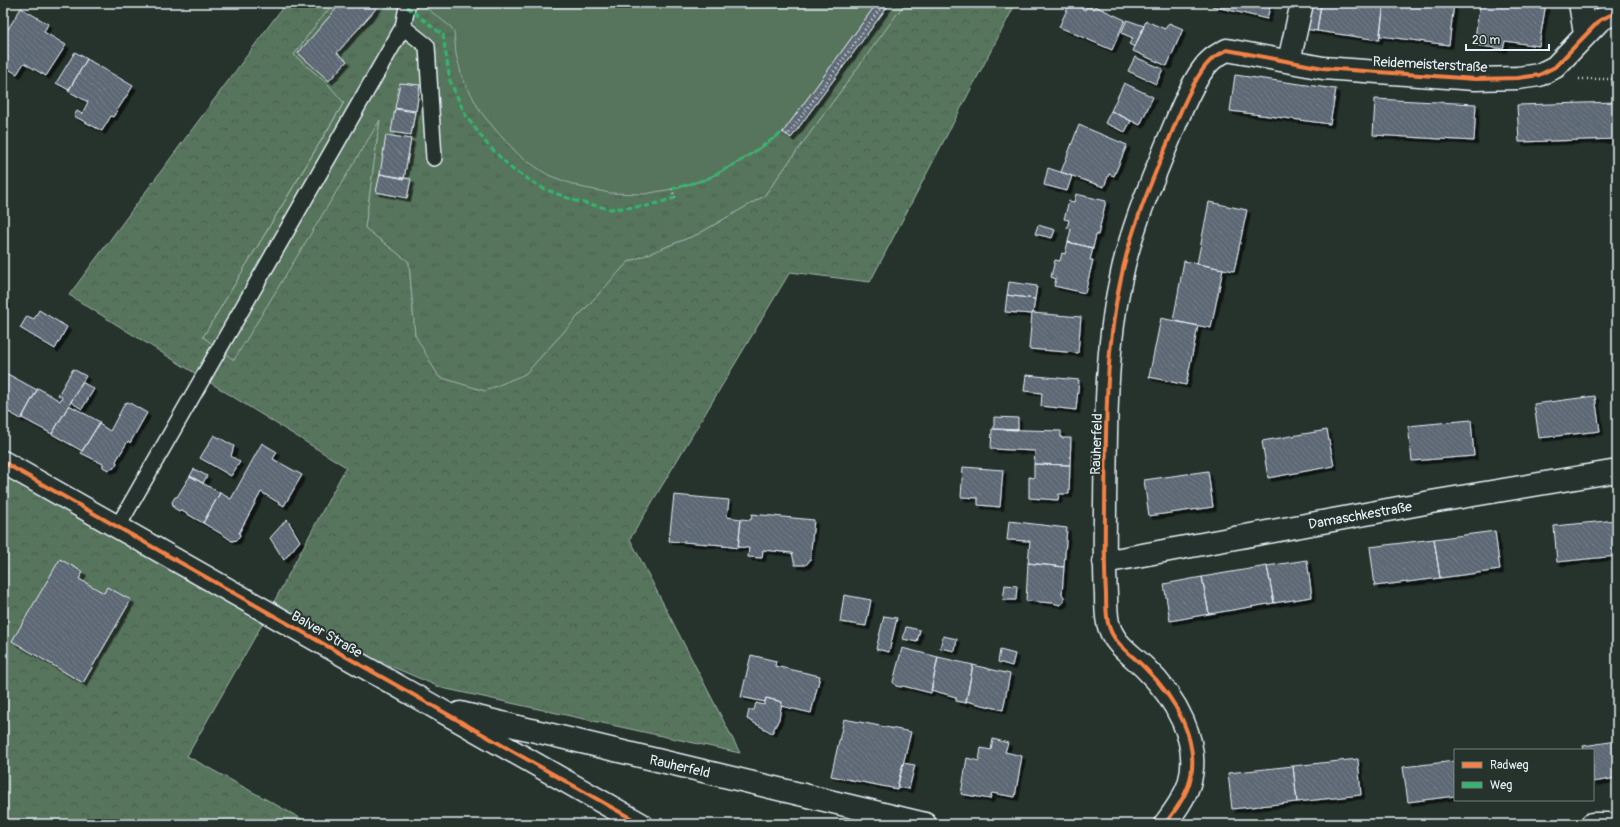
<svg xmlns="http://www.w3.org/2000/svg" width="1620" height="827" font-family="Pangolin,sans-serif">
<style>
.forest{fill:url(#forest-crowns);stroke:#9fb2aa}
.park{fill:url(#park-tufts);stroke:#9fb2aa}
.pitch{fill:#56745c;stroke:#9fb2aa}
.building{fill:url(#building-back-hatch);stroke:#e8f1f8;filter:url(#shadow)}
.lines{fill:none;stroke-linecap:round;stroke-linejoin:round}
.lane-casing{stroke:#e8f1f8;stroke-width:18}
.street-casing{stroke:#e8f1f8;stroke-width:25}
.path{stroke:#e8f1f8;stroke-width:2.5;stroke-dasharray:1 3;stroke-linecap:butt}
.lane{stroke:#26332d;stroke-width:15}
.street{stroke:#26332d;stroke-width:22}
.quiet{stroke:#33b770;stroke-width:3;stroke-dasharray:6 3;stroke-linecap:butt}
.cycleway-casing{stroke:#26332d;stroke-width:6}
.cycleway{stroke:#f48246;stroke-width:4}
.labels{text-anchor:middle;stroke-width:4;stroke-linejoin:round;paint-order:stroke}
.street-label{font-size:14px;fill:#e8f1f8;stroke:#26332d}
</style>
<defs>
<pattern id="forest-crowns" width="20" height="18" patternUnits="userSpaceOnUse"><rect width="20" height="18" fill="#56745c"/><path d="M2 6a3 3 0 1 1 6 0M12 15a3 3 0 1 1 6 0" fill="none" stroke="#4d5c52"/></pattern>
<pattern id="park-tufts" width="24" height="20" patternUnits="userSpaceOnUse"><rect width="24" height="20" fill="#56745c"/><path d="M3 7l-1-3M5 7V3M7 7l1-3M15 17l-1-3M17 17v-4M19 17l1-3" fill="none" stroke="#4d5c52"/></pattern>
<pattern id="building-back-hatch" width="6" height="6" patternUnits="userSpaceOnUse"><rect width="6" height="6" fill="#5d6875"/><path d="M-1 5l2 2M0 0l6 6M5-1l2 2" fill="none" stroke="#747e89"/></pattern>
<filter id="shadow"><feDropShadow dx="3.5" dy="3.5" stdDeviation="0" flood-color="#0009"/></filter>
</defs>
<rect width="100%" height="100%" fill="#26332d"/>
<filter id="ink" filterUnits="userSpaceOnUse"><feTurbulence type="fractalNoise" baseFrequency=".025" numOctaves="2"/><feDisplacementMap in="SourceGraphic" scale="8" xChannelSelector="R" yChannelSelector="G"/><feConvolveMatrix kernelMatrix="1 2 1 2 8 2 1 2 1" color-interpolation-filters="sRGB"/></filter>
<g filter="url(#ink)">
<!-- forest -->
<path class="forest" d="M 286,3 L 334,3 L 311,31 L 294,55 L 328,84 L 344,102 L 203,337 L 234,359 L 380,119 L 365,228 L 409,262 L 415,335 L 525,374 L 628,262 L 698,234 L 764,196 L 905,3 L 1016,3 L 870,282 L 790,272 L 630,539 L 740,753 L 442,688 L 268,614 L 187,756 L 311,824 L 3,824 L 3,462 L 268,613 L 346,467 L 69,295 Z"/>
<!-- park -->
<path class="park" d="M 334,3 L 905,3 L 764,196 L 698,234 L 628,262 L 525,374 L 485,391 L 439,377 L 415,335 L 409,262 L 365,228 L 380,120 L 234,360 L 203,337 L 344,103 L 328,84 L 294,55 L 311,31 Z"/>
<!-- pitch -->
<path class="pitch" d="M 420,3 L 877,3 L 783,132 L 742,160 L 707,179 L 672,189 L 644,194 L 610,193 L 580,187 L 548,175 L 521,157 L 499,134 L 480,111 L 462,77 L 456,54 L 454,32 L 451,27 Z"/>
<!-- building -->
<path class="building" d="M 341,3 L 381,3 L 337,53 L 347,61 L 329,81 L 298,53 Z
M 877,3 L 890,3 L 791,138 L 783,132 Z
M 1070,3 L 1085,10 L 1087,6 L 1093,9 L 1095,6 L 1125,20 L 1112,50 L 1059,27 Z
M 1212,3 L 1271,3 L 1267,19 L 1212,6 Z
M 1321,3 L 1384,3 L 1379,40 L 1317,31 Z
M 1384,3 L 1454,3 L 1449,45 L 1380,36 Z
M 1480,3 L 1546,3 L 1539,46 L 1505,41 L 1503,49 L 1474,45 Z
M 1310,5 L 1321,6 L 1317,31 L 1306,29 Z
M 21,8 L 48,24 L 44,32 L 66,45 L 46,76 L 24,63 L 17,74 L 3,66 L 3,37 Z
M 1127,20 L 1144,26 L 1135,47 L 1129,44 L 1133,38 L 1121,33 Z
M 1146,21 L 1165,29 L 1169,23 L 1183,29 L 1167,66 L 1133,51 Z
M 75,52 L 87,59 L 69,90 L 56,83 Z
M 1135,57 L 1163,69 L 1156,84 L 1128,71 Z
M 87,59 L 133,86 L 113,117 L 111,116 L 102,131 L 74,116 L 77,111 L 82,114 L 88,102 L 68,91 Z
M 1235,75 L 1336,89 L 1330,124 L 1230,111 Z
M 400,83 L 420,85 L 416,111 L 395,108 Z
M 1124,83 L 1153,97 L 1140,125 L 1111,111 Z
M 1375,99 L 1476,104 L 1474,141 L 1373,135 Z
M 1617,102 L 1617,139 L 1519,142 L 1517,105 Z
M 395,109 L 415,112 L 411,135 L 391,132 Z
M 1111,111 L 1131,121 L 1125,132 L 1105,123 Z
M 1079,125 L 1127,145 L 1114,176 L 1109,174 L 1104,187 L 1061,172 Z
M 386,135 L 411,139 L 404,179 L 380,174 Z
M 1048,168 L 1072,176 L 1067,191 L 1044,185 Z
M 380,174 L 411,179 L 407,198 L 376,192 Z
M 1076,194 L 1106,201 L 1098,235 L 1096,235 L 1093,248 L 1068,242 L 1071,229 L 1067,228 L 1069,220 L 1064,219 L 1069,201 L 1074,202 Z
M 1209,202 L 1247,210 L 1234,271 L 1197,264 Z
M 1038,225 L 1055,230 L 1052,238 L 1035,234 Z
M 1068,242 L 1093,248 L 1090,260 L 1093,260 L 1085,293 L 1054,286 L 1056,279 L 1051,277 L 1055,260 L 1060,261 L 1062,253 L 1065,254 Z
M 1184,261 L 1223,269 L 1211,328 L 1173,321 Z
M 1009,282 L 1037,286 L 1035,299 L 1007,295 Z
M 1007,295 L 1035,299 L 1033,313 L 1032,314 L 1005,312 Z
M 3,299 L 7,302 L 3,309 Z
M 39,310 L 67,327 L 55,349 L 20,328 L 27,316 L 34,319 Z
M 1032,313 L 1081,317 L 1078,353 L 1029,349 Z
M 1161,318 L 1198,326 L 1186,385 L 1149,377 Z
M 73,369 L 86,376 L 52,434 L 22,418 L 38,388 L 60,401 L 62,397 L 58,395 Z
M 4,372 L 37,390 L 21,419 L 3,409 Z
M 1026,375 L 1079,380 L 1076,410 L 1041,406 L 1042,393 L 1024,391 Z
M 82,382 L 94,389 L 82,409 L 71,402 Z
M 1595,396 L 1600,431 L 1539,438 L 1534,404 Z
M 128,402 L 147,413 L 130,443 L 128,441 L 116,461 L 117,463 L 114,468 L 108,470 L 103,467 L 103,464 L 81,453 L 99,424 L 110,431 L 125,403 Z
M 69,405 L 100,422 L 82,451 L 52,434 Z
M 994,417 L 1018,418 L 1018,430 L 994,429 Z
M 1471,420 L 1474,456 L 1412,461 L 1408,426 Z
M 992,429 L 1061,431 L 1061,438 L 1071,438 L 1070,465 L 1034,464 L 1035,451 L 991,449 Z
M 1327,430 L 1334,466 L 1268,478 L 1262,441 Z
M 214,435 L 234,446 L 231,456 L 240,462 L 231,476 L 200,458 Z
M 262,443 L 277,452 L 273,459 L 302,475 L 284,506 L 261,492 L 239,533 L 240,535 L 237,540 L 232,541 L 225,536 L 203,523 L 220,493 L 231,499 Z
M 1034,464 L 1070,465 L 1069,494 L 1059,494 L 1058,500 L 1029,498 L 1029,477 L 1034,478 Z
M 963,467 L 1003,470 L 1000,507 L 978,505 L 978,498 L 961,497 Z
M 194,469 L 207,476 L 203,483 L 190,476 Z
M 1208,471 L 1213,507 L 1149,516 L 1144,480 Z
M 190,476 L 220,493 L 203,523 L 180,510 L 179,511 L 174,508 L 172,502 L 175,497 L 177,497 Z
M 674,495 L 729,500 L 727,517 L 741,519 L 738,548 L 724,546 L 723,547 L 723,545 L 669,541 Z
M 752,514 L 814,520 L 810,560 L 806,565 L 795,565 L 792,553 L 763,550 L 762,558 L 748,557 L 749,548 L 738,547 L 741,519 L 751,520 Z
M 287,519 L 300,541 L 284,560 L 270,538 Z
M 1617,520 L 1617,556 L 1557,562 L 1554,526 Z
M 1009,521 L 1067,528 L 1064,567 L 1028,563 L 1030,541 L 1007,540 Z
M 1495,531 L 1500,570 L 1440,578 L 1434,539 Z
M 1434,539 L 1440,578 L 1375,586 L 1370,547 Z
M 60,559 L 83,572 L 79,579 L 104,593 L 107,587 L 131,600 L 83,683 L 12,641 Z
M 1307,560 L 1312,597 L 1274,603 L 1267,566 Z
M 1028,563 L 1064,567 L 1062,594 L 1064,597 L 1064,602 L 1060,605 L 1053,603 L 1026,601 Z
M 1267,566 L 1274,603 L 1209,614 L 1202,577 Z
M 1202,577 L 1209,614 L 1170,621 L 1164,584 Z
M 1005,585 L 1017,586 L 1016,600 L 1003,600 Z
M 844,595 L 871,600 L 866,626 L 840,622 Z
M 884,616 L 897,618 L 889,652 L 876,649 Z
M 906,627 L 920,630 L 917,642 L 903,639 Z
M 943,636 L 957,639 L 955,651 L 940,648 Z
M 902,648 L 938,657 L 931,693 L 903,686 L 901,687 L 896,686 L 893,682 Z
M 1000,650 L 1015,654 L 1012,666 L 998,662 Z
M 751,655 L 776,661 L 775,666 L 820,676 L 811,713 L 781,706 L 782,702 L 766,698 L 765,702 L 741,697 Z
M 938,657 L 973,665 L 966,703 L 956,701 L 956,697 L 931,690 Z
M 973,665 L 1010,674 L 1003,710 L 966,701 Z
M 766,698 L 782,702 L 779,719 L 772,733 L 747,719 L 749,710 L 754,710 L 756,703 L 764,705 Z
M 844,719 L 911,732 L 897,789 L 831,776 Z
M 993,739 L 1008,743 L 1005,752 L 1022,756 L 1015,797 L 992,793 L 990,799 L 961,794 L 967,758 L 979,761 L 981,748 L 991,750 Z
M 1617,741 L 1617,778 L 1593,782 L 1593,750 L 1584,750 L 1583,746 Z
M 1358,759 L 1361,795 L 1297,802 L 1293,766 Z
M 1455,761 L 1455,796 L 1408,802 L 1403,767 Z
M 903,763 L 915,765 L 909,789 L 897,787 Z
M 1293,766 L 1297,802 L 1232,809 L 1228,773 Z"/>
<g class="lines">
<!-- lane casing -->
<g class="lane-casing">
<path id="lane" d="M 403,27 L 427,46 L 434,158
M 117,528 L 403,27 L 407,7 L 409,3"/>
</g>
<!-- street casing -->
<g class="street-casing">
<path id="street" d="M 1580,3 L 1585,34
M 1289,61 L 1302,3
M 3,462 L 641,824
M 1104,562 L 1431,502 L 1617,471
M 460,713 L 925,824
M 1165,824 C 1174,812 1184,799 1189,784 C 1202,742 1174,696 1145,668 C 1130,653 1113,644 1108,623 C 1106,614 1106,603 1106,594 C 1104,564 1105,535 1105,505 C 1106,434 1105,353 1120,283 C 1130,230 1152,181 1172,132 C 1180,112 1195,75 1210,61 C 1215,56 1221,53 1227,50 L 1323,68 L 1475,79 L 1518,78 L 1539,75 L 1555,67 L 1600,20 L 1617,12
M 1592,824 L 1608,824"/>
</g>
<!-- path -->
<path class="path" d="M 1579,79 L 1617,79
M 783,132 L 788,135 L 884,3
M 672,189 L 675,198"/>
<!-- lane -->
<use href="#lane" class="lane"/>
<!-- street -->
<use href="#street" class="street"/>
<!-- quiet -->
<path class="quiet" d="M 407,7 L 443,35 L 450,81 L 466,116 L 487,144 L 512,169 L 542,188 L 576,201 L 610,209 L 647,206 L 675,198
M 672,189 L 707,179 L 742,160 L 783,132"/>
<!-- cycleway casing -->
<g class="cycleway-casing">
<path id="cycleway" d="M 3,462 L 641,824
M 1165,824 C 1174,812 1184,799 1189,784 C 1202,742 1174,696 1145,668 C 1130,653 1113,644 1108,623 C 1106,614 1106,603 1106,594 C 1104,564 1105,535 1105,505 C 1106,434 1105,353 1120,283 C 1130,230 1152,181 1172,132 C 1180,112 1195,75 1210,61 C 1215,56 1221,53 1227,50 L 1323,68 L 1475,79 L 1518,78 L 1539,75 L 1555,67 L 1600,20 L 1617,12"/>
</g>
<!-- cycleway -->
<use href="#cycleway" class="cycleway"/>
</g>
</g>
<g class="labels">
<!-- street labels -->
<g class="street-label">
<text transform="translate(1430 64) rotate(3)" y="5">Reidemeisterstraße</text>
<text transform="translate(1096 444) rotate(-88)" y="5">Rauherfeld</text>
<text transform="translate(1360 515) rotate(-10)" y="5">Damaschkestraße</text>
<text transform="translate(327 634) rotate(30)" y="5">Balver Straße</text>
<text transform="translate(680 766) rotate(13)" y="5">Rauherfeld</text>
</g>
</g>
<!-- margin -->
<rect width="1620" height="827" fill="none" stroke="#26332d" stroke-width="16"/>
<rect x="8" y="8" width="1604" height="811" fill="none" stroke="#e8f1f8" stroke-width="1.5" filter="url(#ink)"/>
<!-- legend -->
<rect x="1454" y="749" width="140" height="52" fill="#26332d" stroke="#747f7e"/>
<rect x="1462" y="762" width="20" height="6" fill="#f48246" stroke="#747f7e"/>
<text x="1490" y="769" font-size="12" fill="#e8f1f8">Radweg</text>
<rect x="1462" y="782" width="20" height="6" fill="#33b770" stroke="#747f7e"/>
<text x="1490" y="789" font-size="12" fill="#e8f1f8">Weg</text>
<!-- scale -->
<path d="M1466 44v6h83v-6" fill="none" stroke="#e8f1f8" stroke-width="2"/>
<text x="1472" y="44" font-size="12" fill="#e8f1f8" stroke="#26332d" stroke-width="3" paint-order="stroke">20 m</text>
</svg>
